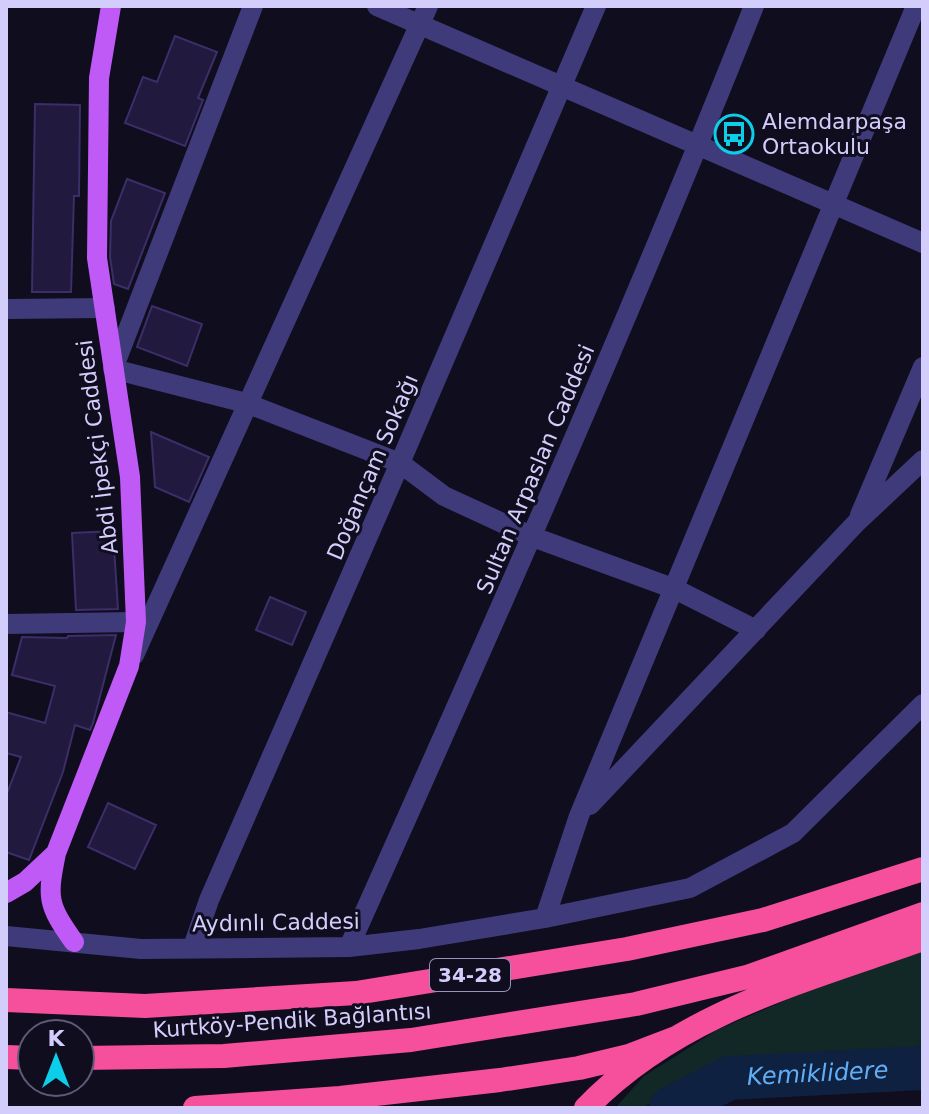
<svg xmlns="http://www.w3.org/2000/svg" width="929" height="1114" font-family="'DejaVu Sans',sans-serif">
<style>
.green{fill:#112827}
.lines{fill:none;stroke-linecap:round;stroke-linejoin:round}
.river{stroke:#0e2141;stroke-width:44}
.building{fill:#221a3e;stroke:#3b2e69;stroke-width:2}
.minor{stroke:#3f3b7b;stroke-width:20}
.major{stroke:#bf5af6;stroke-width:20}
.highway{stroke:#f64f9b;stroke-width:24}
.labels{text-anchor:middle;stroke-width:6;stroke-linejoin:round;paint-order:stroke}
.shield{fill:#100d1e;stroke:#9893b9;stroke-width:2}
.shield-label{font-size:20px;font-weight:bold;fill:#d3cdfc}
.poi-label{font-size:22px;fill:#d3cdfc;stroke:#100d1e;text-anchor:start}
.street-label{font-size:22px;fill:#d3cdfc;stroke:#100d1e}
.water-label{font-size:24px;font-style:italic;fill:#61aef6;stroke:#100d1e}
</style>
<rect width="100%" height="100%" fill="#100d1e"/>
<!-- green -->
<path class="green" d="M 923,948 L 923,1045 L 880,1056 L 730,1061 L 642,1108 L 615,1108 L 644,1076 L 717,1030 L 828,982 Z"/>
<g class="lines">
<!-- river -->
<path class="river" id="s1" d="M 671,1108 L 729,1078 L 923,1068"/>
</g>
<!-- building -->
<path class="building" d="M 175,36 L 217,52 L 198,98 L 203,100 L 185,146 L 125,123 L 143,77 L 157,82 Z
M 35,104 L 80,105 L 79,196 L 74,196 L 71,292 L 32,292 Z
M 127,179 L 165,193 L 128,289 L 114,284 L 110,257 L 111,221 Z
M 152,306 L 202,324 L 187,366 L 137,347 Z
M 151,432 L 209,457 L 189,502 L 155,487 Z
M 113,531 L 118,609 L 76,610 L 72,533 Z
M 270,597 L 306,612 L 292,645 L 256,630 Z
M 116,635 L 93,723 L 90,730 L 75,725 L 63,772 L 29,860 L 6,852 L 6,796 L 21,757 L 6,753 L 6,712 L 45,723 L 55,686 L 12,675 L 22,637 L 67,638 L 68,636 Z
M 108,803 L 156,825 L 135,869 L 88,847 Z"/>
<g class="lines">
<!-- minor -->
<path class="minor" d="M 253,6 L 113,369 L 246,403 L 400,463 L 444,496 L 533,537 L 675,589 L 756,630
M 377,6 L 923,243
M 6,309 L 105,308
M 860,515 L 923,367
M 6,624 L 136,622
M 134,655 L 428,6
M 590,805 L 857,522 L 923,460
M 545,918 L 579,816 L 916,6
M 6,936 L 141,949 L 349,947 L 419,939 L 545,918 L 690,888 L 793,833 L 923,704
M 193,947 L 209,900 L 400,463 L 596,6
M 349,947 C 489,635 628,323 754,6"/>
<!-- major -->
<path class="major" d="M 56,853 C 47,898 47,904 74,942
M 6,893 L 25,882 L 56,853 L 129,666 L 136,622 L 130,477 L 97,258 L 99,78 L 111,6"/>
<!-- highway -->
<path class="highway" d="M 6,1000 L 145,1006 L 356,993 L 627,949 L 763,920 L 923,869
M 6,1057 L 32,1058
M 80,1058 L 224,1056 L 411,1040 L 636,1004 L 747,977 L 923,914
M 195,1108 L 340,1098 L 500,1080 L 579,1068 L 629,1056 L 676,1038
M 586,1108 C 678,1013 802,982 923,939"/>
</g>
<!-- icons -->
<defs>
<g id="bus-ring" transform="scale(2)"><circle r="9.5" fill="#100d1e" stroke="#0dcee9" stroke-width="1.5"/><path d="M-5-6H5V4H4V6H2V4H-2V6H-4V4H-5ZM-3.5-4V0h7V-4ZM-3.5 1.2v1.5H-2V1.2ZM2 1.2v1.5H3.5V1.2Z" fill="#0dcee9"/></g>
</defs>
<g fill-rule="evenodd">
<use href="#bus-ring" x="734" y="134"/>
</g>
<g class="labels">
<!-- shield labels -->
<rect class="shield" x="430" y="959" width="80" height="32" rx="6"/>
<g class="shield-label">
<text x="470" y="982">34-28</text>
</g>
<!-- poi labels -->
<g class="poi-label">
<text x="762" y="129">Alemdarpaşa<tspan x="762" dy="25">Ortaokulu</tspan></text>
</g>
<!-- street labels -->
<g class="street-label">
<text transform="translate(97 447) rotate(-97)" y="8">Abdi İpekçi Caddesi</text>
<text transform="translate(372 467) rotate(-67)" y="8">Doğançam Sokağı</text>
<text transform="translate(535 469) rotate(-67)" y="8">Sultan Arpaslan Caddesi</text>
<text transform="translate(276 922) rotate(-1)" y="8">Aydınlı Caddesi</text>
<text transform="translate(292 1020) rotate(-4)" y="8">Kurtköy-Pendik Bağlantısı</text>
</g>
<!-- water labels -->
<g class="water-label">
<text dy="8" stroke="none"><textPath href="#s1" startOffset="154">Kemiklidere</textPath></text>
</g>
</g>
<!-- border -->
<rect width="929" height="1114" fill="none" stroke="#d3cdfc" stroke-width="16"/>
<!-- north arrow -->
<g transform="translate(56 1058)"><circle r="38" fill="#100d1e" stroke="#5e5a77" stroke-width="2"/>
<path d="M0-6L14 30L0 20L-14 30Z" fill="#0dcee9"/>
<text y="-12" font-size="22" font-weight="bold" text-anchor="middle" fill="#d3cdfc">K</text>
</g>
</svg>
